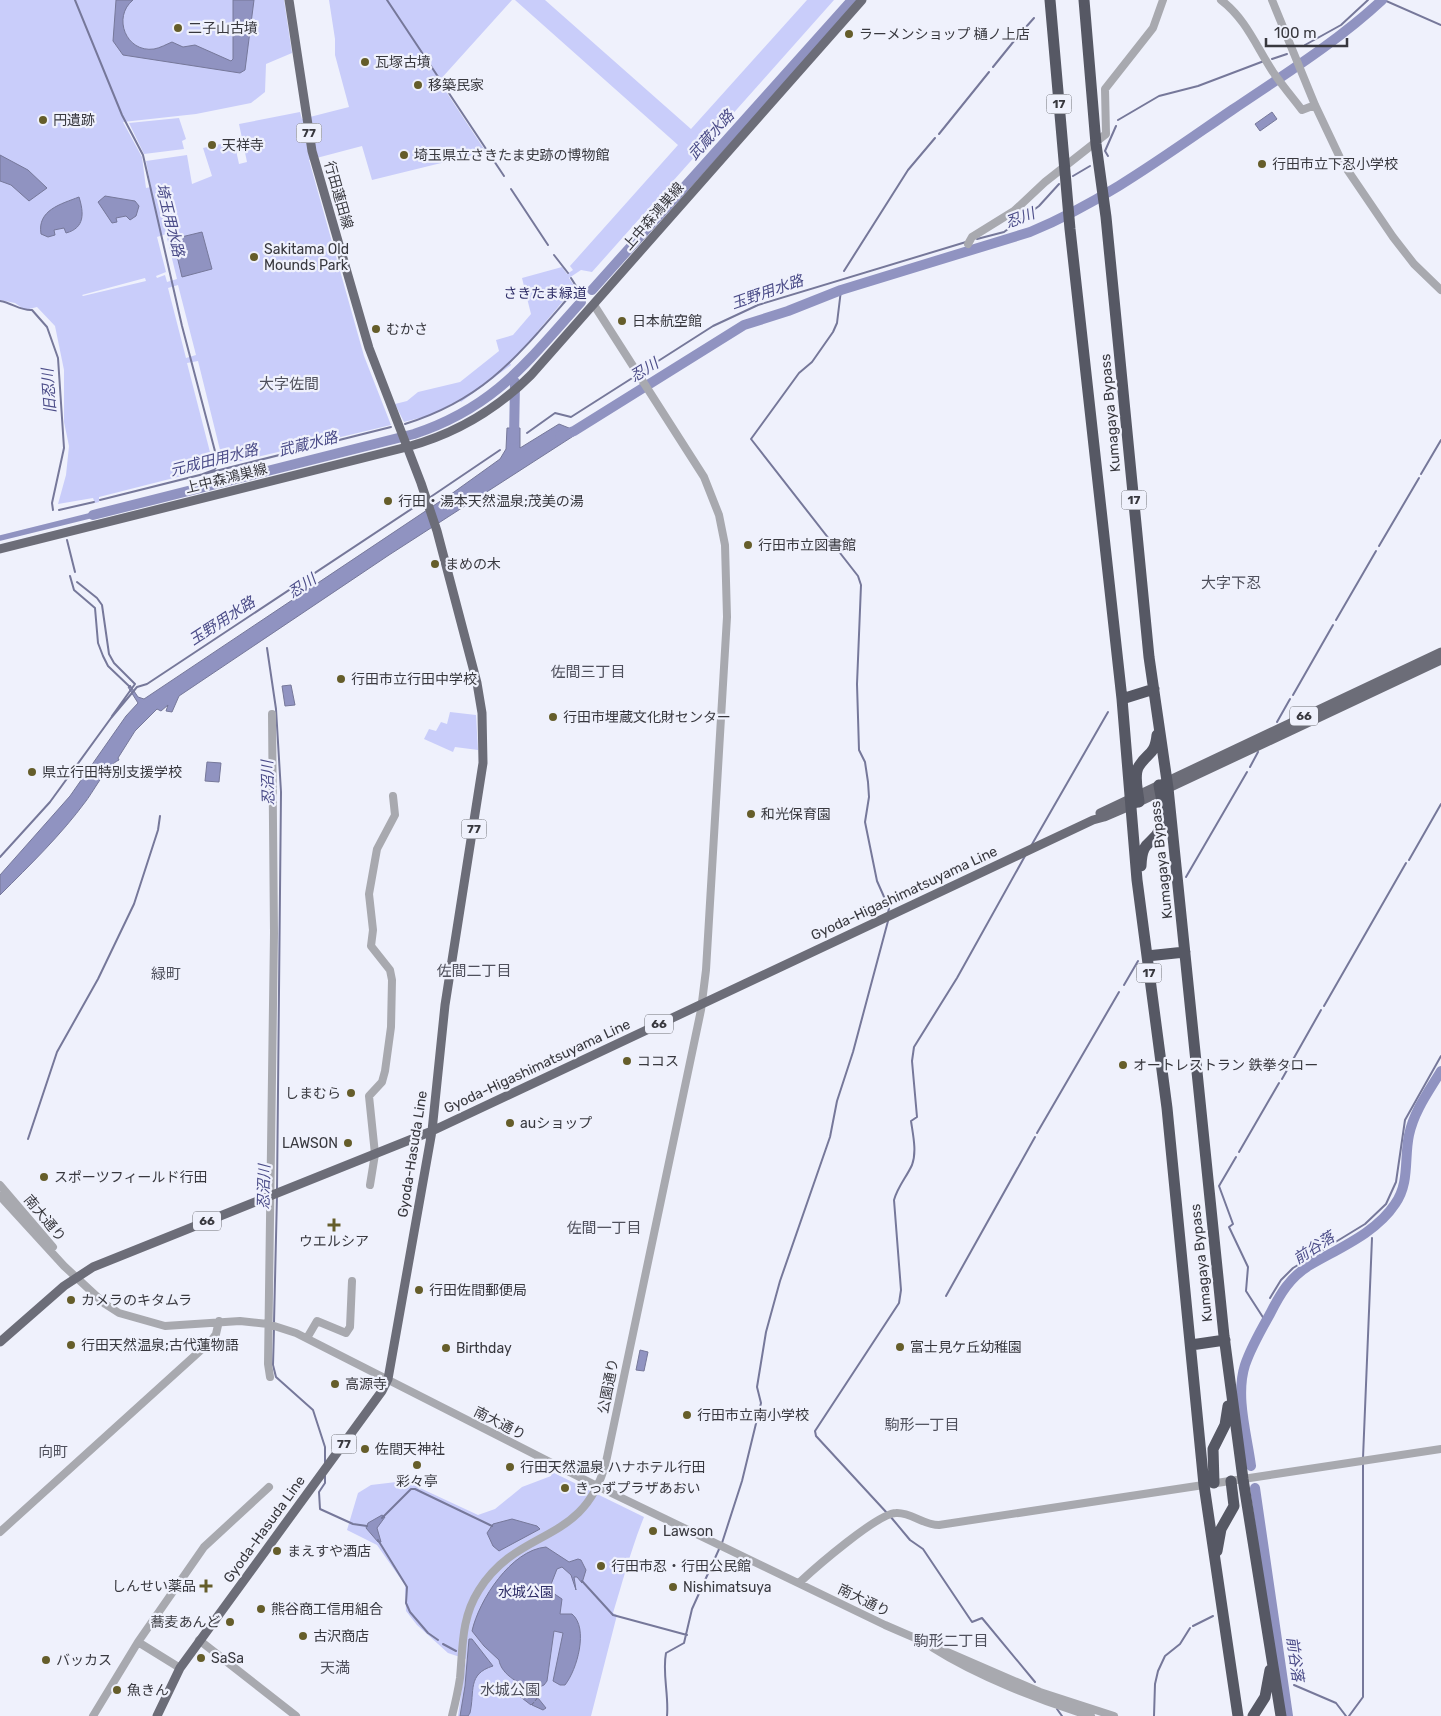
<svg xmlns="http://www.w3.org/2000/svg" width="1441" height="1716" font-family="Rubik,'Noto Sans JP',sans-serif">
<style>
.green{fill:#c9cdfa;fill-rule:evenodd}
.water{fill:#9093c1;stroke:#76789a}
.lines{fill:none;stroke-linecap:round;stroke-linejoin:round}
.stream{stroke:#76789a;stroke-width:2}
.canal{stroke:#9093c1;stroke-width:5.5}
.river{stroke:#9093c1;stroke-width:10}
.minor{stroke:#a8a9af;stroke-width:8}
.major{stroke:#6c6d78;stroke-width:9}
.highway{stroke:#565864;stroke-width:11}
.poi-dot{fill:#655d2a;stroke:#eff1fc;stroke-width:2}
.labels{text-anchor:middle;stroke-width:4.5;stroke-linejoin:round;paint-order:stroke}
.shield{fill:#eff1fc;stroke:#6f7077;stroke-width:1}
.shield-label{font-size:12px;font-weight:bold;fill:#38383e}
.poi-label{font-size:14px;fill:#38383e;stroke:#eff1fc;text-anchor:start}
.street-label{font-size:14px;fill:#38383e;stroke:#eff1fc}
.park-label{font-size:14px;fill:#2f2e67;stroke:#eff1fc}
.water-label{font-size:15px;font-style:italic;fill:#4b4c88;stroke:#eff1fc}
.neighbourhood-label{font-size:15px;fill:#4f505c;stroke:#eff1fc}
</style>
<rect width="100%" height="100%" fill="#eff1fc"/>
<!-- green -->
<path class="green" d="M 0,0 L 284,0 L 292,53 L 266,64 L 265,92 L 251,103 L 196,114 L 123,122 L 142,157 L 146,188 L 151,187 L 146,161 L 187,155 L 192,184 L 212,176 L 203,148 L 234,141 L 239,164 L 247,162 L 239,124 L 300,112 L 302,119 L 349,107 L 335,55 L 335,39 L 329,0 L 512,0 L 439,81 L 486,152 L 372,180 L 362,146 L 309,160 L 364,356 L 391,425 L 224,465 L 222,459 L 212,462 L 213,468 L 99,497 L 99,502 L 95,503 L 93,498 L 58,504 L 66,475 L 69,446 L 64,422 L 64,370 L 55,326 L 37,307 L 25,310 L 15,303 L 0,300 ZM 166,234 L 177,279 L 167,282 L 165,275 L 157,278 L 156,276 L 166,272 L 157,237 ZM 145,278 L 146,281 L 83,296 L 82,295 ZM 178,285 L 196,355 L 186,358 L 168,288 ZM 198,361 L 221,454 L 211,456 L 187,363 Z
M 515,0 L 545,0 L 691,129 L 807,0 L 834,0 L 592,272 L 581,270 L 569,278 L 575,287 L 537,332 L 539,333 L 510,363 L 511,365 L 461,402 L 459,400 L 431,415 L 404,422 L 395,404 L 407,401 L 418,392 L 460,382 L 499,351 L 496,340 L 513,335 L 531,314 L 522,278 L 562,267 L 567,274 L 573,270 L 570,266 L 678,145 Z
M 179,118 L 186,139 L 182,141 L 184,149 L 144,154 L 129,123 Z
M 450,712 L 476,715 L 478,750 L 455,747 L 453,752 L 424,739 L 429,729 L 436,731 L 441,722 L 447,724 Z
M 552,1472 L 644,1517 C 631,1549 623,1581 613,1613 L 617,1615 L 591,1716 L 458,1716 L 466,1659 L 448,1653 L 417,1625 L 406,1611 L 405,1585 L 377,1545 L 347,1530 L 358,1493 L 371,1485 L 405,1481 L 478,1515 L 495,1509 L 522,1487 L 551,1476 Z"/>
<!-- water -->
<path class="water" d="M 116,0 L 133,0 C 112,17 126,53 154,49 C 160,48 167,44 172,42 L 183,47 L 195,45 L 231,61 L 233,59 L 233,0 L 254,0 L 245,70 L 240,73 L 123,55 L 113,41 Z
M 1272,112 L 1277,119 L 1260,131 L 1255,124 Z
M 0,155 L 28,170 L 47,188 L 29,201 L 11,185 L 0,181 Z
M 105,196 L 135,201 L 139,206 L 136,216 L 130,220 L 126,216 L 116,218 L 117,222 L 112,223 L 98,202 Z
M 79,197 C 84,213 85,228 66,233 L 64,228 L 54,230 L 55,235 L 48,237 L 41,234 C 37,210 61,204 79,197 Z
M 202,232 L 212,269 L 182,277 L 173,239 Z
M 559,424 L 569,428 L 575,435 L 389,555 L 179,696 L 172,712 L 166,711 L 168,705 L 161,711 L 157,709 L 135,731 L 118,758 L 119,760 C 107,765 95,789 86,801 C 61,835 30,865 0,895 L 0,875 L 70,796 L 126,716 L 138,703 L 128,687 L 130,685 L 138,697 L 144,699 L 454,492 L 500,459 L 506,449 L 507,428 L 520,428 L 520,448 Z
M 291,685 L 295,705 L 285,706 L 282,686 Z
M 207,762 L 221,763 L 219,782 L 205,781 Z
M 640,1350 L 648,1352 L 644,1371 L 636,1370 Z
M 382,1515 L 385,1517 L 377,1528 L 381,1542 L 378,1542 L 366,1528 L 368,1523 Z
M 512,1519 L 537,1526 L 540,1529 L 499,1551 L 493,1546 L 487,1533 L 493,1524 Z
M 546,1547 L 569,1562 L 578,1559 L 581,1560 L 586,1570 L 582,1583 L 577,1577 L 574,1577 L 576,1590 L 571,1575 L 562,1567 L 557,1569 L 550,1587 L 553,1593 L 562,1599 L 560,1614 L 572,1614 C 589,1628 577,1670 565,1685 L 560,1685 L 553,1681 L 563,1633 L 554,1631 L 547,1681 L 544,1685 L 535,1689 C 522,1686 501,1675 499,1660 L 484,1646 L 472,1631 C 479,1600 511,1550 546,1547 Z
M 469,1639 L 472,1639 L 493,1666 C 467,1674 475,1691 470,1713 L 468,1716 L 460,1716 L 465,1686 Z
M 518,1690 L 537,1698 L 535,1701 L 538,1698 L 546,1708 L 543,1710 L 532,1705 L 534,1702 L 531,1705 L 518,1695 Z"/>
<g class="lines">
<!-- stream -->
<path class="stream" d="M 75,0 L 122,115 L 143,155 L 182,326 L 216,455
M 387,0 L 504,176
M 1384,0 L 1441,25
M 1018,36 L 1034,18
M 1305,45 L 1341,25 L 1368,0
M 1272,59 L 1287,54
M 993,67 L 1014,41
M 1118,120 L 1159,96 L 1198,86 L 1264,61
M 939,134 L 989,72
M 1108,156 L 1105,151 L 1116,126
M 1073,176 L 1090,166
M 511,189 L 548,245
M 977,239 L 1004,232 L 1039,206 L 1059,184
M 554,255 L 568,273
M 844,271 L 908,170 L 935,138
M 571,278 L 576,286
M 841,290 L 837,323 L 833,332 L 812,362 L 799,373 L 751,439 L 858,576 L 861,585 L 857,684 L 859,750 L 865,762 L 868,782 L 869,797 L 865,822 L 877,881 L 889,908 L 888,913
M 0,301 C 12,303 21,311 32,310 L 47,327 L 58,358 L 64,448 L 52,503 L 53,510
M 641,372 L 713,326 L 758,305 L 966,242
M 405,424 C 483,400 517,357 568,298
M 527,433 L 555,413 L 571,417 L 637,375
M 203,474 L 214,470 L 217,466 L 217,460
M 1421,474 L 1441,440
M 429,498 L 500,450
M 100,500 L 391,427
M 59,510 L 94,502
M 67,540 L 75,572
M 1379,546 L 1419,478
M 70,576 L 74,590 L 95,608 L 98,643 L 103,656 L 108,666 L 130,687
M 77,582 L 97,598 L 102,605 L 109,654 L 114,663 L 135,684 L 112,716
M 1336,620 L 1376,551
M 267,648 L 276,709 L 281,792 L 277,1191
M 1293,695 L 1333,625
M 1277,722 L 1290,699
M 1250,767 L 1258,752
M 1031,846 L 1108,712
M 0,857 L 50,802 L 111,718 L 137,687 L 147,684 L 425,500
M 1409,860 L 1441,804
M 1186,877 L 1247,772
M 1124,985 L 1138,961
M 1324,1006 L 1406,863
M 1282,1079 L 1321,1010
M 1037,1133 L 1119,992
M 28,1139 L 57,1052 L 98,979 L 134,904 L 158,830 L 160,816
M 1239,1152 L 1279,1083
M 1236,1157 L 1219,1186 L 1233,1224 L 1229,1227 L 1248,1267 L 1246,1291 L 1266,1322
M 946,1296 L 1035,1137
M 1270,1298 L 1281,1280 L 1293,1268 L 1365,1224 L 1386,1204 L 1396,1182 L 1405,1120 L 1441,1056
M 274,1323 L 277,1195
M 274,1328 L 273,1365 L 276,1377 L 313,1410 L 325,1447 L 325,1464
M 1363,1458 L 1372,1238
M 325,1476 L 325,1483 L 319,1492 L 320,1509 L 353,1524 L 367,1526
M 887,1513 L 816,1436 L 815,1431 L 899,1303 L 901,1290 L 894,1200 C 898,1186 906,1178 912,1165 C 917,1152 913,1135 911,1121 L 917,1117 L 912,1061 L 914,1047 L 957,978 L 1025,856
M 890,1516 L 910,1540 L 923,1549 L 972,1622 L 982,1618 L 1035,1682
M 382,1518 L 411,1489 L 415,1489 L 492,1526
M 378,1540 L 407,1587 L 406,1603 L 410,1612 L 428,1633 L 438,1640
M 722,1543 L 742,1481 L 761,1403 L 757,1387 L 766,1332 L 780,1281 L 830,1137 L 837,1101 L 853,1052 L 888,921
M 1262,1577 L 1267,1573
M 582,1581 L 613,1615 L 687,1635
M 1193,1626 L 1213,1616
M 443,1644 L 456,1651
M 1294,1685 L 1336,1703 L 1346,1716
M 1057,1709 L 1062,1716
M 667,1716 C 669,1695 662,1673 666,1653 L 684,1643 L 692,1609 L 720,1547
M 1154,1716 L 1155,1684 L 1158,1671 L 1165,1656 L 1180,1644 L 1190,1628
M 1349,1716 L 1363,1697 L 1363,1463"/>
<!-- canal -->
<path class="canal" d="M 0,538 L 93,515"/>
<!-- river -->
<path class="river" d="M 592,290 L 852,0
M 560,436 L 574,431 L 744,325 L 788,311 L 841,290 L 1030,232 C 1103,202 1166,155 1232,110 C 1282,76 1337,42 1382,0
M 514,440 L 515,382
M 93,515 L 414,434 C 495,407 527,362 581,302
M 1251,1466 C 1247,1435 1235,1396 1245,1365 C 1251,1347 1261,1330 1270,1314 C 1280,1294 1290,1277 1310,1265 C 1339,1248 1376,1233 1395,1204 C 1410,1183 1404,1158 1409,1135 C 1414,1111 1429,1091 1441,1071
M 1255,1488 L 1288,1716"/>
<!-- minor -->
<path class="minor" d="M 1221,0 C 1246,19 1256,46 1273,72 C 1282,85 1292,97 1302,110 L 1315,105
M 1272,0 L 1315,105 L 1342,162 L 1393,237 L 1414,264 L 1441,290
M 968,244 L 972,237 L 1014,211 L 1045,182 L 1106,134 L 1105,89 L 1153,28 L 1163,0
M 0,1185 L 53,1247
M 370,1185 L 375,1154 L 369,1096 L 382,1082 L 385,1071 L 391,1027 L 392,980 L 390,970 L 371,946 L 373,930 L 369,894 L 377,849 L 395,815 L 393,796
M 0,1196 L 64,1266 L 105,1304 L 119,1313 L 165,1326 L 240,1321 L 268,1324 L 296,1333 L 599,1487 L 885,1625 L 1040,1692 L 1114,1716
M 307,1338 L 317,1321 L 346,1333 L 350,1327 L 352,1281
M 270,1377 L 268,1364 L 274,933 L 272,714
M 0,1532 L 211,1341 L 216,1334 L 219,1321
M 800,1582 C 815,1568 878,1513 896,1513 C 911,1512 923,1525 939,1525 L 1441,1449
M 199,1640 L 296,1716
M 138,1642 L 180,1668
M 933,1648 C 977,1676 1041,1701 1091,1716
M 93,1716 L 138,1642 L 204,1547 L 269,1487
M 452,1716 C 455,1704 458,1691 460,1678 C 463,1647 461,1618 479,1590 C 519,1526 584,1546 606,1462 L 701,1010 L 706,970 L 727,617 L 725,545 L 719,515 L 704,477 L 594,305"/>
<!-- major -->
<path class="major" d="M 0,549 L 407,447 C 455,434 495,411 531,375 L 862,0
M 1100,813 L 1441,652
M 0,1342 L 64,1286 L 93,1267 L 432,1131 L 1093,820 L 1104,817 L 1139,802 L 1441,660
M 157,1716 L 180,1668 L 382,1391 L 388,1379 L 432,1131 L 445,1005 L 483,763 L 482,713 L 477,683 L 437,531 L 421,483 L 369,348 L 312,151 L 289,0"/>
<!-- highway -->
<path class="highway" d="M 1050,0 L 1070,229 L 1122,699 L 1137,880 L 1167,1108 L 1204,1485 L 1238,1716
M 1084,0 L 1096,144 L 1106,217 L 1149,657 L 1168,788 L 1224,1336 L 1243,1479 L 1281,1716
M 1122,699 L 1154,689
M 1139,802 C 1138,791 1133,775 1139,766 C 1148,752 1155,755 1157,735
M 1141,866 C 1142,838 1152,847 1160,829 C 1167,816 1161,799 1159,785
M 1147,956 L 1185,952
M 1191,1345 L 1225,1340
M 1214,1483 L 1213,1449 L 1225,1425 L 1228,1406
M 1217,1551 L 1221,1529 L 1234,1506 L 1231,1481
M 1253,1716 L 1265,1697 L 1270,1670"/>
</g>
<!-- markers -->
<g class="poi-dot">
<circle cx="178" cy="28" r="5"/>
<circle cx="849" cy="34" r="5"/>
<circle cx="365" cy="62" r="5"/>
<circle cx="418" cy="85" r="5"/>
<circle cx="43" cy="120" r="5"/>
<circle cx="212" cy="145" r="5"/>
<circle cx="404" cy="155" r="5"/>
<circle cx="1262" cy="164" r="5"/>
<circle cx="254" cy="257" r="5"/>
<circle cx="622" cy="321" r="5"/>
<circle cx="376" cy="329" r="5"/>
<circle cx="388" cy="501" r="5"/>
<circle cx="748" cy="545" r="5"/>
<circle cx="435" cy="564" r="5"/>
<circle cx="341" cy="679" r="5"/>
<circle cx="553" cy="717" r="5"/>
<circle cx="32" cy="772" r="5"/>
<circle cx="751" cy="814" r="5"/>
<circle cx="627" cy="1061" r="5"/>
<circle cx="1123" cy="1065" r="5"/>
<circle cx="351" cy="1093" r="5"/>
<circle cx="510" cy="1123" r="5"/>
<circle cx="348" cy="1143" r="5"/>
<circle cx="44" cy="1177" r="5"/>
<path d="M331.5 1217.5h5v5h5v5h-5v5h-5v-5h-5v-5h5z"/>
<circle cx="419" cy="1290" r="5"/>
<circle cx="71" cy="1300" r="5"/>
<circle cx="71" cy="1345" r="5"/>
<circle cx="900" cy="1347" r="5"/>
<circle cx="446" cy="1348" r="5"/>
<circle cx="335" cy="1384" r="5"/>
<circle cx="687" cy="1415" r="5"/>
<circle cx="365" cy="1449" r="5"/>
<circle cx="417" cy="1465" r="5"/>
<circle cx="510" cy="1467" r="5"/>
<circle cx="565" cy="1488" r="5"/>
<circle cx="653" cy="1531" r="5"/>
<circle cx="277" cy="1551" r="5"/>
<circle cx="601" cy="1566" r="5"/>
<path d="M203.5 1578.5h5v5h5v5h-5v5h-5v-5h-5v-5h5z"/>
<circle cx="673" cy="1587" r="5"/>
<circle cx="261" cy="1609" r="5"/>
<circle cx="230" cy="1622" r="5"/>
<circle cx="303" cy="1636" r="5"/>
<circle cx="201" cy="1658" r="5"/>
<circle cx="46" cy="1660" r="5"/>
<circle cx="117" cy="1690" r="5"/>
</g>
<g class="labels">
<!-- shield labels -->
<g class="shield">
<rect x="1046.5" y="94.5" width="25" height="19" rx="4"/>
<rect x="296.5" y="123.5" width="25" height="19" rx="4"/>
<rect x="1121.5" y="490.5" width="25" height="19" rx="4"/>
<rect x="1290" y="706.5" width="28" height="19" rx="4"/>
<rect x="461.5" y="819.5" width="25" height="19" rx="4"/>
<rect x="1136.5" y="963.5" width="25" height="19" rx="4"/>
<rect x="645" y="1014.5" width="28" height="19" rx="4"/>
<rect x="193" y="1211.5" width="28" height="19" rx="4"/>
<rect x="331.5" y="1434.5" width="25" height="19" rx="4"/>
</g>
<g class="shield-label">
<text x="1059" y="108">17</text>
<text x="309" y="137">77</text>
<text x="1134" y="504">17</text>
<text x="1304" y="720">66</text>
<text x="474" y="833">77</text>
<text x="1149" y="977">17</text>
<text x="659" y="1028">66</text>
<text x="207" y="1225">66</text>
<text x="344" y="1448">77</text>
</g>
<!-- poi labels -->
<g class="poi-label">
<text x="188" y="33">二子山古墳</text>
<text x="859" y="39">ラーメンショップ 樋ノ上店</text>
<text x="375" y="67">瓦塚古墳</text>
<text x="428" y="90">移築民家</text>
<text x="53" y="125">円遺跡</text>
<text x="222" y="150">天祥寺</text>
<text x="414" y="160">埼玉県立さきたま史跡の博物館</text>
<text x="1272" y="169">行田市立下忍小学校</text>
<text x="264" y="254">Sakitama Old<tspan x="264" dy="16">Mounds Park</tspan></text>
<text x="632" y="326">日本航空館</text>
<text x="386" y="334">むかさ</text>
<text x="398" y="506">行田・湯本天然温泉;茂美の湯</text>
<text x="758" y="550">行田市立図書館</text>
<text x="445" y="569">まめの木</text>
<text x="351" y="684">行田市立行田中学校</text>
<text x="563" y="722">行田市埋蔵文化財センター</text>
<text x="42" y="777">県立行田特別支援学校</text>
<text x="761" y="819">和光保育園</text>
<text x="637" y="1066">ココス</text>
<text x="1133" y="1070">オートレストラン 鉄拳タロー</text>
<text x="341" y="1098" text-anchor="end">しまむら</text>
<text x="520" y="1128">auショップ</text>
<text x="338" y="1148" text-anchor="end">LAWSON</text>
<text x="54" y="1182">スポーツフィールド行田</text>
<text x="334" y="1246" text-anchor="middle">ウエルシア</text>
<text x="429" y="1295">行田佐間郵便局</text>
<text x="81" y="1305">カメラのキタムラ</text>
<text x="81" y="1350">行田天然温泉;古代蓮物語</text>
<text x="910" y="1352">富士見ケ丘幼稚園</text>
<text x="456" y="1353">Birthday</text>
<text x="345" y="1389">高源寺</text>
<text x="697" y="1420">行田市立南小学校</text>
<text x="375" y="1454">佐間天神社</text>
<text x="520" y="1472">行田天然温泉 ハナホテル行田</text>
<text x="417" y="1486" text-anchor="middle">彩々亭</text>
<text x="575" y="1493">きっずプラザあおい</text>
<text x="663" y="1536">Lawson</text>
<text x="287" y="1556">まえすや酒店</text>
<text x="611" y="1571">行田市忍・行田公民館</text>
<text x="196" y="1591" text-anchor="end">しんせい薬品</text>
<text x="683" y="1592">Nishimatsuya</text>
<text x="271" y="1614">熊谷商工信用組合</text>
<text x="220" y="1627" text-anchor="end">蕎麦あんど</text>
<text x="313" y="1641">古沢商店</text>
<text x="211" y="1663">SaSa</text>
<text x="56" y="1665">バッカス</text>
<text x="127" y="1695">魚きん</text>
</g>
<!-- street labels -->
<g class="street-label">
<text transform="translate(339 195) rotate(74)" y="5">行田蓮田線</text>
<text transform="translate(653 216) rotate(-49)" y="5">上中森鴻巣線</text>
<text transform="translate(1110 413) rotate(-95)" y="5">Kumagaya Bypass</text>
<text transform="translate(226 478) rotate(-14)" y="5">上中森鴻巣線</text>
<text transform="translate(1161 860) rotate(-96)" y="5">Kumagaya Bypass</text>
<text transform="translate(904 893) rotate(-25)" y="5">Gyoda-Higashimatsuyama Line</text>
<text transform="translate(537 1066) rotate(-25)" y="5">Gyoda-Higashimatsuyama Line</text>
<text transform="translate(412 1154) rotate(-81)" y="5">Gyoda-Hasuda Line</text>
<text transform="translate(45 1218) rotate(50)" y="5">南大通り</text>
<text transform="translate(1201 1263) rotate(-96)" y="5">Kumagaya Bypass</text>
<text transform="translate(608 1386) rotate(-79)" y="5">公園通り</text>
<text transform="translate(500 1423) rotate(27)" y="5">南大通り</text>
<text transform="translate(264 1529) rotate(-54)" y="5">Gyoda-Hasuda Line</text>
<text transform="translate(864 1600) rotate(26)" y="5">南大通り</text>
</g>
<!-- park labels -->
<g class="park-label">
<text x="545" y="298">さきたま緑道</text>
<text x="526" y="1597">水城公園</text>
</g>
<!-- water labels -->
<g class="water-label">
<text transform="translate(711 135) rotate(-48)" y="5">武蔵水路</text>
<text transform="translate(1020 218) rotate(-21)" y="5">忍川</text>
<text transform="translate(170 220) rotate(76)" y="5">埼玉用水路</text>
<text transform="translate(767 292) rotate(-19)" y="5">玉野用水路</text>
<text transform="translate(644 370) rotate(-32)" y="5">忍川</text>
<text transform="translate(49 391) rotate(-94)" y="5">旧忍川</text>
<text transform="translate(308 444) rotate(-14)" y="5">武蔵水路</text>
<text transform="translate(214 460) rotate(-14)" y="5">元成田用水路</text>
<text transform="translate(302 586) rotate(-34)" y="5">忍川</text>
<text transform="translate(222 621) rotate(-33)" y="5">玉野用水路</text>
<text transform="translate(268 783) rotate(-92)" y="5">忍沼川</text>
<text transform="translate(264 1187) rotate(-89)" y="5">忍沼川</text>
<text transform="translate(1314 1248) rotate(-33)" y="5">前谷落</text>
<text transform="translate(1295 1659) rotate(82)" y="5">前谷落</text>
</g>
<!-- neighbourhood labels -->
<g class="neighbourhood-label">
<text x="289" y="389">大字佐間</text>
<text x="1231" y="588">大字下忍</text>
<text x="588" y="677">佐間三丁目</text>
<text x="474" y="976">佐間二丁目</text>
<text x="166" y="979">緑町</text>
<text x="604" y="1233">佐間一丁目</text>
<text x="922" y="1430">駒形一丁目</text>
<text x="53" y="1457">向町</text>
<text x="951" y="1646">駒形二丁目</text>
<text x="335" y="1673">天満</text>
<text x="510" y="1695">水城公園</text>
</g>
</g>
<!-- scale -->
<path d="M1266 38v8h81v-8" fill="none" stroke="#38383e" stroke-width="2.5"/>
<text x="1274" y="38" font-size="15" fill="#38383e" stroke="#eff1fc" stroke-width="4" paint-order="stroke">100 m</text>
</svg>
